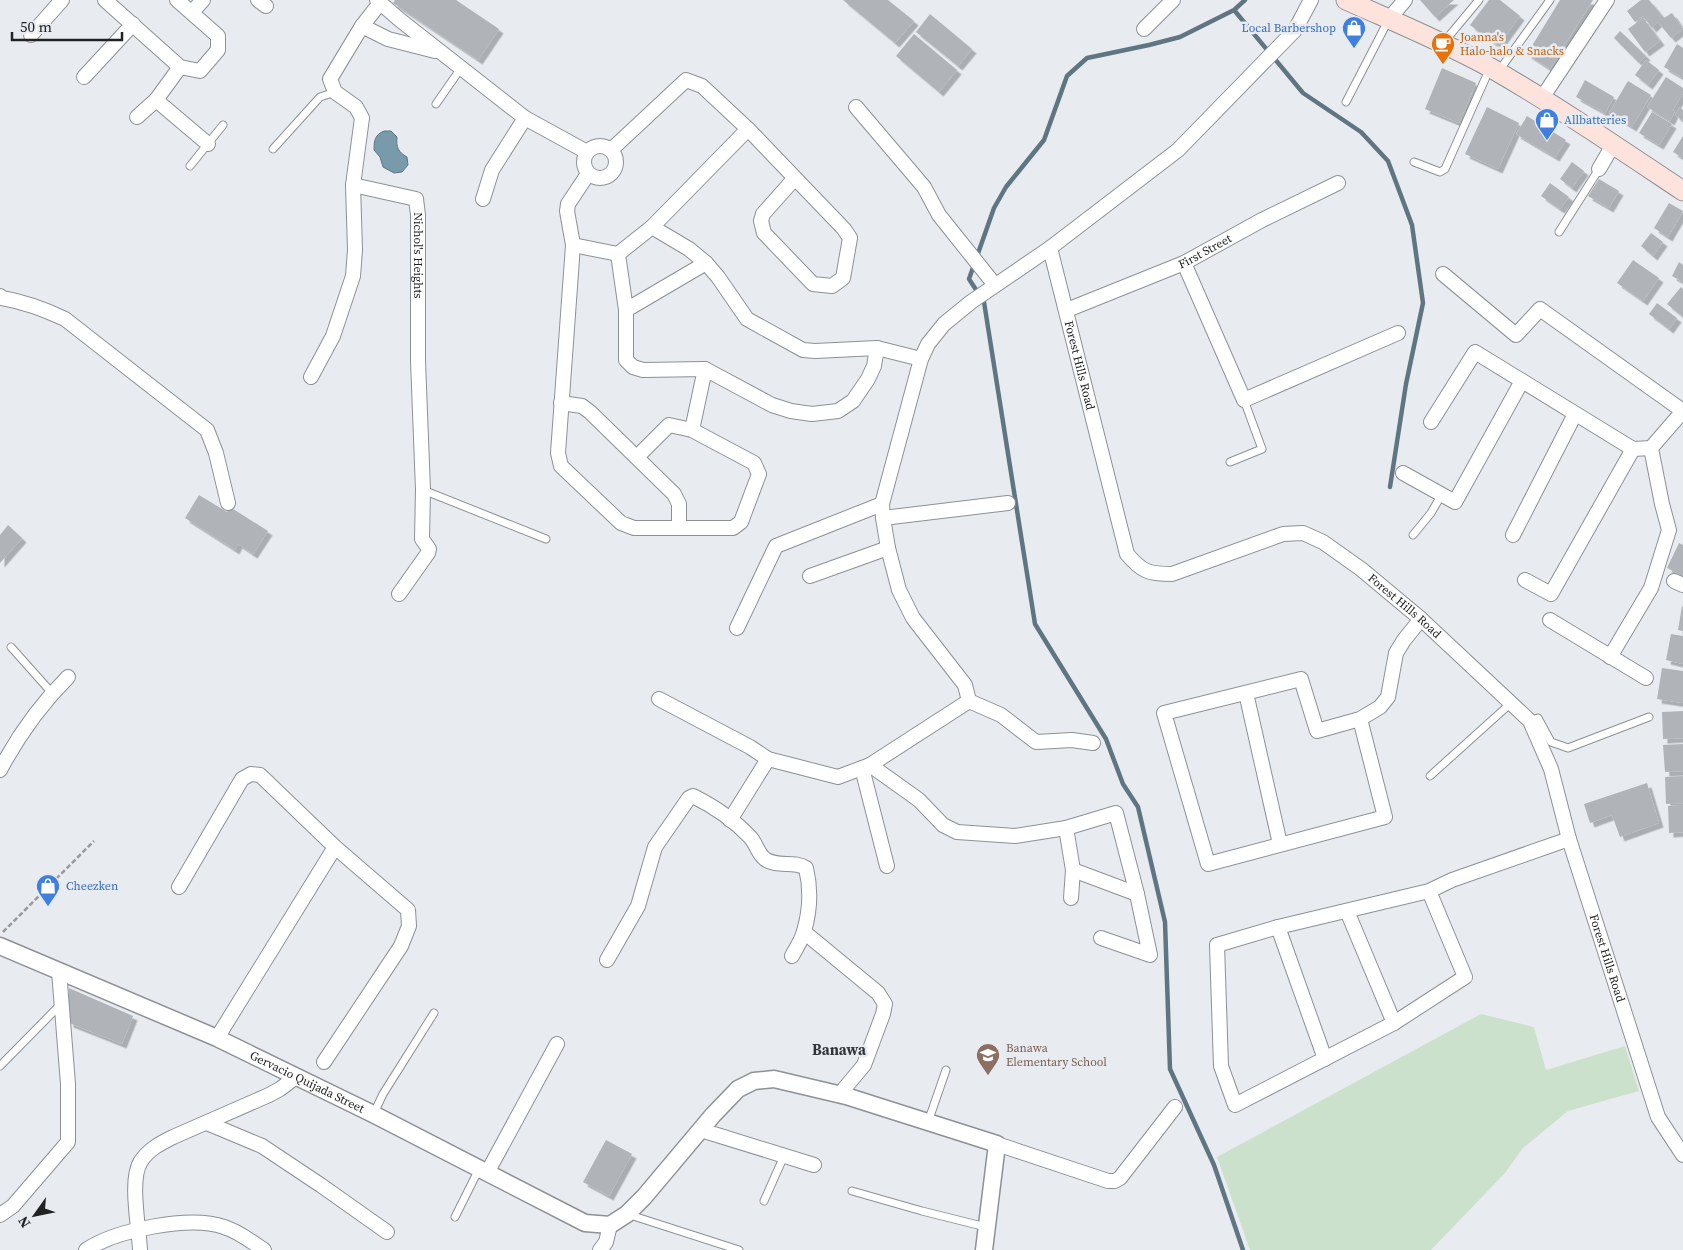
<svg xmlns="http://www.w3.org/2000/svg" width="1683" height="1250" font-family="'Source Serif 4',serif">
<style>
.green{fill:#cce1cb}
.water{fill:#799aaa;stroke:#5f7682}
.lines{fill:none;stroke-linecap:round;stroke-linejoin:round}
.stream{stroke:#5f7682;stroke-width:4.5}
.building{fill:#b0b4b9;filter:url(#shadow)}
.service-casing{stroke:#8d9196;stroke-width:9}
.minor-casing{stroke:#8d9196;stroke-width:16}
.tertiary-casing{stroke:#8d9196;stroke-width:19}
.secondary-casing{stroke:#8d9196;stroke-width:21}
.path{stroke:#989a9e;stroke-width:2.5;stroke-dasharray:5 2.5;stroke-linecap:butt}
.service{stroke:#fff;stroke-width:7}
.minor{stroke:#fff;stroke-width:14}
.tertiary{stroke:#fff;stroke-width:16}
.secondary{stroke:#fde3dc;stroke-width:19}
.labels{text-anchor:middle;stroke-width:5;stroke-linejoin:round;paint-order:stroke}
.shop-label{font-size:12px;fill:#366cbe;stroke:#e8ecf1;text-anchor:start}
.food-label{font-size:12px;fill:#c56008;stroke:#e8ecf1;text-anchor:start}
.street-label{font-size:12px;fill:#212224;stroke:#e8ecf1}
.education-label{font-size:12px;fill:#785e54;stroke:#e8ecf1;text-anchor:start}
.quarter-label{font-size:15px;font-weight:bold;fill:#313539;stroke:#e8ecf1}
</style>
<defs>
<filter id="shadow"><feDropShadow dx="4.5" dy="4.5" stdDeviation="0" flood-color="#0004"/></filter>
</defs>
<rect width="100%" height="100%" fill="#e8ecf1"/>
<!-- green -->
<path class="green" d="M 1481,1014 L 1534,1027 L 1546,1070 L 1625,1046 L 1639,1091 L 1568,1111 L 1523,1148 L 1505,1173 L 1431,1250 L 1250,1250 L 1217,1157 Z"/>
<!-- water -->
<path class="water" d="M 384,131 L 391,131 L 397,137 C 396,147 398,152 407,157 L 408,165 L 402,172 L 394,173 L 383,167 L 380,157 L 374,150 C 374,140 375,135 384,131 Z"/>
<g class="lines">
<!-- stream -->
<path class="stream" d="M 1234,10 L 1303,93 L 1361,132 L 1388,161 L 1412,225 L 1423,303 L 1406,384 L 1390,487
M 1243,1250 L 1214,1165 L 1170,1069 L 1165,922 L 1138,807 L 1123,784 L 1106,739 L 1035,624 L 984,302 L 969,279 L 994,208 L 1006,187 L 1044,140 L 1067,76 L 1087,58 L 1149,45 L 1180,37 L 1234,10 L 1245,0"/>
</g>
<!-- building -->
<path class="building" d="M 395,0 L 456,0 L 499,29 L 478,60 L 393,3 Z
M 843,0 L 888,0 L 914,21 L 895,43 Z
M 1420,0 L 1454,0 L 1435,17 Z
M 1489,0 L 1500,0 L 1520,16 L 1498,46 L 1470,25 Z
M 1560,0 L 1593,0 L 1550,69 L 1527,54 Z
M 1641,0 L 1649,0 L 1664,18 L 1672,13 L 1683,29 L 1671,38 L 1658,22 L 1652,28 L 1643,16 L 1635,22 L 1627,11 Z
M 930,14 L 972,49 L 958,66 L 916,32 Z
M 1643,18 L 1660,41 L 1645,52 L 1628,29 Z
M 1620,31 L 1646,56 L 1639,63 L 1614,38 Z
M 914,34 L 957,70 L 939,92 L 896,56 Z
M 1677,44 L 1683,48 L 1683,78 L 1664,67 Z
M 1646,60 L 1659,70 L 1648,85 L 1635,75 Z
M 1442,68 L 1476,83 L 1459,123 L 1425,109 Z
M 1666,77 L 1683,88 L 1683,93 L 1673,110 L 1675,111 L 1670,121 L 1647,107 Z
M 1585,80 L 1614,97 L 1605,113 L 1576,97 Z
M 1628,81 L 1651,95 L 1632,127 L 1609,113 Z
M 1487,107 L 1519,123 L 1498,169 L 1465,154 Z
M 1680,107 L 1683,110 L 1683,121 L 1675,115 Z
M 1652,112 L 1672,124 L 1659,145 L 1639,133 Z
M 1527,116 L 1566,140 L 1555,157 L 1516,134 Z
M 1683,136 L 1683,158 L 1673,152 Z
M 1572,162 L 1584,171 L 1572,188 L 1560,179 Z
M 1599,179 L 1619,191 L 1609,208 L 1588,196 Z
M 1550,183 L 1569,197 L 1560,209 L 1541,196 Z
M 1669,203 L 1683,211 L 1668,237 L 1654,228 Z
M 1651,233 L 1663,242 L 1653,256 L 1641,246 Z
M 1633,260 L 1659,278 L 1643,301 L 1617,283 Z
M 1679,262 L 1683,265 L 1683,282 L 1672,276 Z
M 1681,287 L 1683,289 L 1683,317 L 1667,304 Z
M 1657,303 L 1677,318 L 1669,329 L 1649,314 Z
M 199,495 L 227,512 L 230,507 L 268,531 L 253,554 L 238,544 L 235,550 L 185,518 Z
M 8,525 L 22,538 L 0,563 L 0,535 Z
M 1679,543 L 1683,545 L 1683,576 L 1667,568 Z
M 1682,606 L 1683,607 L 1683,631 L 1678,630 Z
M 1671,634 L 1683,636 L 1683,664 L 1666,660 Z
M 1662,668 L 1683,671 L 1683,703 L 1657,699 Z
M 1683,711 L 1683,738 L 1663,739 L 1662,712 Z
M 1683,744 L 1683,771 L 1665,772 L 1663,745 Z
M 1683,776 L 1683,803 L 1666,804 L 1665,777 Z
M 1647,783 L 1659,823 L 1620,837 L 1612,815 L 1590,823 L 1584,804 Z
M 1683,805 L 1683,832 L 1669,833 L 1668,806 Z
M 69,988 L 133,1016 L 122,1044 L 69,1023 Z
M 606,1140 L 632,1154 L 609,1196 L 583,1182 Z"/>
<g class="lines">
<!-- service casing -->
<g class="service-casing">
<path id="service" d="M 1444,42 L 1479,0
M 1498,72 L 1550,0
M 1346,102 L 1389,19
M 436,104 L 461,68
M 273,149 L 320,97 L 335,92
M 1414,162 L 1440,172 L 1445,169 L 1490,68
M 190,166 L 223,125
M 1559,232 L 1599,169
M 1230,462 L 1262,449 L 1244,400
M 423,490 L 546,539
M 1413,535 L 1431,513 L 1442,494
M 11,647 L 52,693
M 1530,721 L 1538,718 L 1551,742 L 1568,748 L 1649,717
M 1430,776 L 1511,703
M 0,1066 L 61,1004
M 374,1113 L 383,1094 L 434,1013
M 928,1122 L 946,1070
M 852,1191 L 922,1211 L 986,1227
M 764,1201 L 784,1156
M 627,1214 L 739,1250
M 455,1217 L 479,1169"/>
</g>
<!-- minor casing -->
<g class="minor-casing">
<g id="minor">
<path d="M 105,0 L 180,67 L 200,71 L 218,50 L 218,36 L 177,0"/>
<path d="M 258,0 L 266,6"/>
<path d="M 377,0 L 400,20 L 525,118 L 587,152"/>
<path d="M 192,12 L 203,0"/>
<path d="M 1389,19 L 1405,0"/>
<path d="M 362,26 L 388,39 L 435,51"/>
<path d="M 1144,29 L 1173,0"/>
<path d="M 31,35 L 62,0"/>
<path d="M 84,77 L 133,24"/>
<path d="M 1542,98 L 1607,0"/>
<path d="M 156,100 L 208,144"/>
<path d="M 856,107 L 924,187 L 939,215 L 995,285"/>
<path d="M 137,117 L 156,100 L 180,67"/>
<circle cx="600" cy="162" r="16"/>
<path d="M 611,150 L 686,80 L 702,86 L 748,129 L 844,229 L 850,238 L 843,278 L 832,286 L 813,284 L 764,233 L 761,221 L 763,214 L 795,178"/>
<path d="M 1599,169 L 1613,145"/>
<path d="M 588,174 L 568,204 L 567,211 L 573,245 L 558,453 L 561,466 L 621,523 L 634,528 L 733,528 L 741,522 L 759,474 L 754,463 L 692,430 L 669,425 L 637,457"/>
<path id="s1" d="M 353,185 L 416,199 L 418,215 L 418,361 L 423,490 L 422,539 L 429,549 L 428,553 L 399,594"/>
<path d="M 483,199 L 492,170 L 525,118"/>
<path d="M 652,227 L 689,249 L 706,263 L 718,277 L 747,319 L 803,350 L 815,351 L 877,348 L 921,359"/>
<path d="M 573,245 L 618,254 L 652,227 L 748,129"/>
<path id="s2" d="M 1050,248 L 1127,554 C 1142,572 1149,574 1172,574 L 1283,534 L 1303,533 L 1323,542 L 1361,569 L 1421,619 L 1530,721 L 1551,769 L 1569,839 L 1658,1117 L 1683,1155"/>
<path d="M 618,254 L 626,310 L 626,360 L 633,367 L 643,370 L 705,369 L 772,405 L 791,411 L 812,414 L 838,411 L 853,401 L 868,379 L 874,366 L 877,348"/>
<path d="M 1184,263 L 1244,400 L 1398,333"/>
<path d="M 1443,274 L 1516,335 L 1540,309 L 1683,411"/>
<path d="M 0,296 L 2,298 C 25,302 44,309 65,319 L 207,430 L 216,453 L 228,503"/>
<path d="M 626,310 L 706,263"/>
<path id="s3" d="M 1067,310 L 1184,263 L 1262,220 L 1338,183"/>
<path d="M 311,377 L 333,336 L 353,276 L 355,250 L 353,185 L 362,118 L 356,107 L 335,92 L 330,79 L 362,26 L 380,3"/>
<path d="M 561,403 L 582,406 L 590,412 L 674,494 L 679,504 L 679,528"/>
<path d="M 1431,422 L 1475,352 L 1633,449 L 1651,448 L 1683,411"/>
<path d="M 692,430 L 705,369"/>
<path d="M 1403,473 L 1455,502 L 1522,381"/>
<path d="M 883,518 L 1008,503"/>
<path d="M 1513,535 L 1575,414"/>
<path d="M 810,576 L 888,548"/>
<path d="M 1525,580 L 1551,594 L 1633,449"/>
<path d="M 1674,581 L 1683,585"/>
<path d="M 1550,620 L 1646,678"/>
<path d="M 737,628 L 776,546 L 882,504"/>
<path d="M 1610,657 L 1651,588 L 1669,530 L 1662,504 L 1651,448"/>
<path d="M 1246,693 L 1280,844"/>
<path d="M 659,699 L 750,747 L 768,759 L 838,777 L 870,765 L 969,701 L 965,685 L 913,618 L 899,590 L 888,548 L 883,518 L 882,504 L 921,359 L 928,344 L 944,324 L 971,302 L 1050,248 L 1178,150 L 1295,30 L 1311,0"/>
<path d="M 969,701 L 1001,715 L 1036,742 L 1072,740 L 1093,743"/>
<path d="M 1360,719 L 1385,817 L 1208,864 L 1164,713 L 1301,679 L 1317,731 L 1360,719 L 1380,707 L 1388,697 L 1396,653 L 1404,640 L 1421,619"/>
<path d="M 870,765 L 919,800 L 943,825 L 957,832 L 1015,836 L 1066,828 L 1116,813 L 1137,894 L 1150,955 L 1101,938"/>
<path d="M 862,768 L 887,866"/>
<path d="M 0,770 C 18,736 41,704 68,677"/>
<path d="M 730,820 L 768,759"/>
<path d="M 1066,828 L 1073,870 L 1071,898"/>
<path d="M 1073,870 L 1137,894"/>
<path d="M 179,887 L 242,779 L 251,774 L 260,775 L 335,847 L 408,910 L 409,926 L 401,946 L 324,1062"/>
<path d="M 1429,891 L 1465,977 L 1394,1023 L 1235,1105 L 1221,1066 L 1217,945 L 1278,927 L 1429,891 L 1452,880 L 1569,839"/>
<path d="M 1347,911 L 1394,1023"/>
<path d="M 1278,927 L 1325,1059"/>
<path d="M 804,932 L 878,993 L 885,1004 L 883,1014 L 864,1065 L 839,1095"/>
<path d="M 607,960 L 638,906 L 655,847 L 689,798 L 693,796 C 713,806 735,821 750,837 C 756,843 758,854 765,859 C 777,868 794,860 806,868 C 811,889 810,911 804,931 C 802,940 796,948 792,956"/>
<path d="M 217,1038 L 335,847"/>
<path d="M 207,1123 L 262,1146 L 322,1186 L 387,1232"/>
<path d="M 701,1130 L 814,1165"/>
<path d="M 997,1144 L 1108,1181 L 1115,1181 L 1120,1178 L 1175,1107"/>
<path d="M 487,1173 L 557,1044"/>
<path d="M 0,1215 L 13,1206 L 68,1142 L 68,1084 L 59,971"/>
<path d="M 86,1250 C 116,1230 190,1215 224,1227 C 238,1231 252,1242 264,1250"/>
<path d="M 140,1250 C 139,1227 129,1179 141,1161 C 149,1149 161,1143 173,1137 L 269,1095 L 280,1089 L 296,1077"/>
<path d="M 600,1250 L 606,1242 L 610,1225"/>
</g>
</g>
<!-- tertiary casing -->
<g class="tertiary-casing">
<g id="tertiary">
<path id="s4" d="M 0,946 L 217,1038 L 373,1114 L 585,1223 L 610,1225 L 627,1214 L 644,1197 L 713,1115 L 738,1089 L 754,1081 L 774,1079 L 846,1096 L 997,1144 L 984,1250"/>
</g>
</g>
<!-- secondary casing -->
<g class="secondary-casing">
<path id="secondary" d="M 1346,0 C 1395,22 1444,42 1491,68 C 1557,106 1620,149 1683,191"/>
</g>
<!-- path -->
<path class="path" d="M 3,932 L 94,841"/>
<!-- service -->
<use href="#service" class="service"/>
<!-- minor -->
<use href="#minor" class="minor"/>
<!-- tertiary -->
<use href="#tertiary" class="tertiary"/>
<!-- secondary -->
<use href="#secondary" class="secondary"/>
</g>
<!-- icons -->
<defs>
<g id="shop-pin" transform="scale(1.25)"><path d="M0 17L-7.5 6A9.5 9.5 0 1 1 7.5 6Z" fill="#3f7fe0" stroke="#e8ecf1"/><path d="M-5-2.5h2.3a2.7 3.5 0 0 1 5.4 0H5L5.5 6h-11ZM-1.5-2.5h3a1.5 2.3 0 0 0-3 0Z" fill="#fff"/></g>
<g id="cafe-pin" transform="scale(1.25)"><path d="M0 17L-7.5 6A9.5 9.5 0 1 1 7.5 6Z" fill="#e8710a" stroke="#e8ecf1"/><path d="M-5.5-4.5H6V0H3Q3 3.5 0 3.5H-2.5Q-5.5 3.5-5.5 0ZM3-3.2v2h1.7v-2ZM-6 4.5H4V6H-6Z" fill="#fff"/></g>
<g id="school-pin" transform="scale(1.25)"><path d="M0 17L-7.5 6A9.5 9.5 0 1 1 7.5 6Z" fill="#8d6e63" stroke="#e8ecf1"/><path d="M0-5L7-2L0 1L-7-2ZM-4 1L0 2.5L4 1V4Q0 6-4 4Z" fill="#fff"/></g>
</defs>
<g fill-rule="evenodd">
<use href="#shop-pin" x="1354" y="28"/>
<use href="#cafe-pin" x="1443" y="44"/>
<use href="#shop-pin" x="1547" y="120"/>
<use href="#shop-pin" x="48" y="886"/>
<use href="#school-pin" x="988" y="1055"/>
</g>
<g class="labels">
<!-- shop labels -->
<g class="shop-label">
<text x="1336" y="32" text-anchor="end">Local Barbershop</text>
<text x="1564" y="124">Allbatteries</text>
<text x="66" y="890">Cheezken</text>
</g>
<!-- food labels -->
<g class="food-label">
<text x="1460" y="41">Joanna's<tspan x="1460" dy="14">Halo-halo &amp; Snacks</tspan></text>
</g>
<!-- street labels -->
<g class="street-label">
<text dy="4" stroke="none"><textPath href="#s3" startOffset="150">First Street</textPath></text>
<text dy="4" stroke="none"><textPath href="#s1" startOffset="121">Nichol's Heights</textPath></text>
<text dy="4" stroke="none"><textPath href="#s2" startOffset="121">Forest Hills Road</textPath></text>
<text dy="4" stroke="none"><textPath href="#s2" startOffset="631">Forest Hills Road</textPath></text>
<text dy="4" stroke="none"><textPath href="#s2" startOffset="1051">Forest Hills Road</textPath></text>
<text dy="4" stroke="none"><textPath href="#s4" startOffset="336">Gervacio Quijada Street</textPath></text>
</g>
<!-- education labels -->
<g class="education-label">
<text x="1006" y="1052">Banawa<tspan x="1006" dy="14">Elementary School</tspan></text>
</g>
<!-- quarter labels -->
<g class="quarter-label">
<text x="839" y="1055">Banawa</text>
</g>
</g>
<!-- north arrow -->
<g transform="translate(35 1215) rotate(237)" stroke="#e8ecf1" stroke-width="4" paint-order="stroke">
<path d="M0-4L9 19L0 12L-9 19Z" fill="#212224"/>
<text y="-8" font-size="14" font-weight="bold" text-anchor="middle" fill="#212224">N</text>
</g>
<!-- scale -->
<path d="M12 32v8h110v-8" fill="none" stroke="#212224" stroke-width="2.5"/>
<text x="20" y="32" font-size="15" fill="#212224" stroke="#e8ecf1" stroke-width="4" paint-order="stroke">50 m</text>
</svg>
